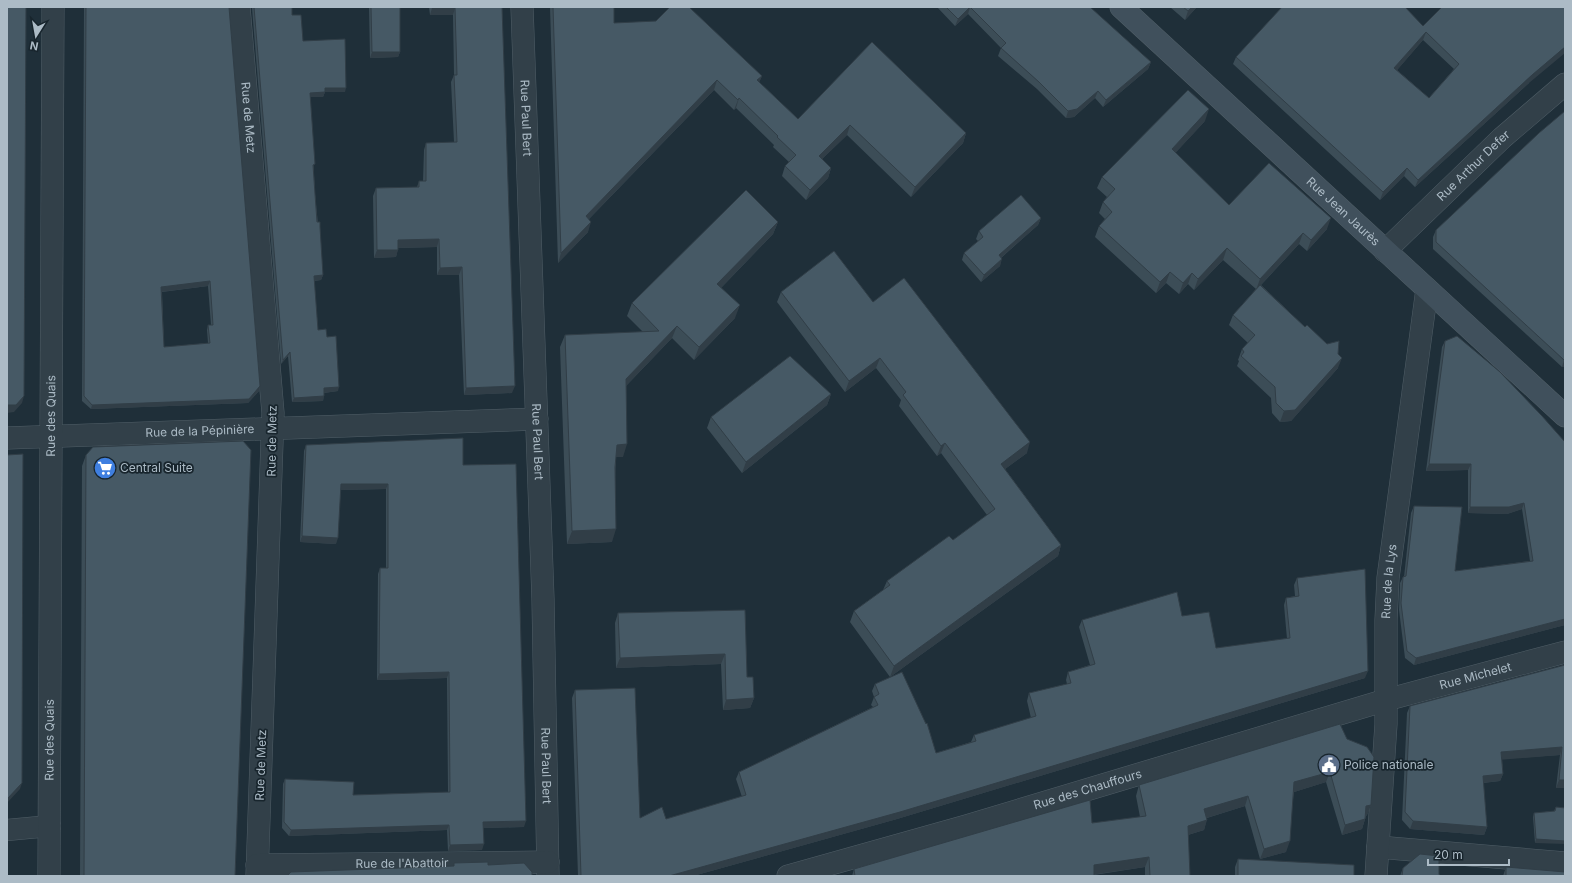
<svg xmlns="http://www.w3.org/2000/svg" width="1572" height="883" font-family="Inter,sans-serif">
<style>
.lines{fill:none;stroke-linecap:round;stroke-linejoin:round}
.pedestrian-casing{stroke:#505e67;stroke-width:22}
.minor-casing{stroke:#505e67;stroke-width:23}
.secondary-casing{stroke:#505e67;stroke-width:23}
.pedestrian{stroke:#324049;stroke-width:21}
.minor{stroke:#324049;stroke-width:22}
.secondary{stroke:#40505c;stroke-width:22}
.wall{fill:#3c4d57;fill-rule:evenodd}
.shaded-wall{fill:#313e47}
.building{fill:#465965;stroke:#313e47;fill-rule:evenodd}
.labels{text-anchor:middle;stroke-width:3.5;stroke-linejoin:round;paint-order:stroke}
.street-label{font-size:12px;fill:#acbbc6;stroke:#18252d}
.poi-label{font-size:12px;fill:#acbbc6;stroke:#18252d;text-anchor:start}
</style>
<rect width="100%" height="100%" fill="#1f2f39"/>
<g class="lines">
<!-- pedestrian casing -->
<g class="pedestrian-casing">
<path id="pedestrian" d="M 7,830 L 50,826"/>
</g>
<!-- minor casing -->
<g class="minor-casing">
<g id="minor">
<path id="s1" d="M 239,7 L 273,413 L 257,876"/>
<path id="s2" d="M 522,7 L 543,599 L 548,876"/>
<path id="s3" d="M 1385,251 L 1502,138 L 1565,84"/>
<path id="s4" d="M 7,438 L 537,419"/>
<path d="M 1378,847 L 1565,863"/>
<path id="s5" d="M 257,865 L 548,862"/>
<path id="s6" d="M 49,876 L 53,7"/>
<path id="s7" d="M 788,876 L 966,826 L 1386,700 L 1565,652"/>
<path id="s8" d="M 1376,876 L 1386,724 L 1386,620 L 1388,578 L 1427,289"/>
</g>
</g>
<!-- secondary casing -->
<g class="secondary-casing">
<g id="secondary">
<path id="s9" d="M 1121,7 L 1565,416"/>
</g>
</g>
<!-- pedestrian -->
<use href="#pedestrian" class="pedestrian"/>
<!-- minor -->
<use href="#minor" class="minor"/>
<!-- secondary -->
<use href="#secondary" class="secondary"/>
</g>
<!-- wall -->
<path class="wall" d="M 84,7 L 229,7 L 259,391 L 248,403 L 91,409 L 82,401 ZM 208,286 L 211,325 L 208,325 L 207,330 L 208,343 L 164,347 L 162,292 Z
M 252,7 L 292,7 L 292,15 L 303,41 L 345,92 L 325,92 L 323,97 L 310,97 L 315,194 L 323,275 L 321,280 L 314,281 L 318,330 L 327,337 L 338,391 L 324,393 L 323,401 L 292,402 L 288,356 L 281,364 L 252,8 Z
M 369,7 L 400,7 L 400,52 L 398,57 L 370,58 Z
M 429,7 L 502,7 L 512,393 L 464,395 L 459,275 L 437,275 L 437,247 L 398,248 L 396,257 L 374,258 L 373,196 L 376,188 L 417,187 L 419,181 L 423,181 L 424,150 L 426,143 L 454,142 L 451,82 L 454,75 L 453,15 L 430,15 Z
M 550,7 L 614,7 L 614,23 L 762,76 L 759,82 L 798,119 L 966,133 L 963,143 L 911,197 L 847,135 L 822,159 L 831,168 L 828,178 L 806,200 L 782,176 L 785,166 L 789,162 L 773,147 L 774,145 L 736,108 L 734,110 L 714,90 L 589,219 L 588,232 L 558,263 Z
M 937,7 L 1090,7 L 1151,62 L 1148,69 L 1103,107 L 1095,98 L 1074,117 L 1066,118 L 1037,89 L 998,56 L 1001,48 L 968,14 L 955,26 Z
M 1170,7 L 1197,7 L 1185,20 Z
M 1423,26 L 1529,83 L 1415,187 L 1404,176 L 1380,200 L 1233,64 L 1236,57 ZM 1423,40 L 1454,69 L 1429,98 L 1397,70 Z
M 1565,111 L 1565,367 L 1562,367 L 1433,249 L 1433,237 L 1436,230 Z
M 1205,121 L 1175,153 L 1229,205 L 1327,229 L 1307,251 L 1299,244 L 1261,285 L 1305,327 L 1338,354 L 1338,368 L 1291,421 L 1280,422 L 1272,413 L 1271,398 L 1237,366 L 1239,361 L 1238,360 L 1242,349 L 1248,343 L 1229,325 L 1233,315 L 1256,289 L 1223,260 L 1194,290 L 1188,284 L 1179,294 L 1166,283 L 1156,293 L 1095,237 L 1099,226 L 1105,219 L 1099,213 L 1103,202 L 1107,197 L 1097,188 L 1102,177 Z
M 1041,218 L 1038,225 L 1001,258 L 1000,266 L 981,282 L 962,260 L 964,253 L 978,241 L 976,239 L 979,231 Z
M 778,222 L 773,234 L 721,288 L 735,318 L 694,360 L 672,338 L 626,386 L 623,457 L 616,457 L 612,542 L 567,544 L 560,347 L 565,335 L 643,332 L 627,316 L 632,303 Z
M 781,292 L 873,302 L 1027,453 L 1005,469 L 1061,545 L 1058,556 L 890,677 L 850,622 L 854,611 L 883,590 L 887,581 L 953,540 L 987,515 L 941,453 L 937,456 L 899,406 L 901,400 L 876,368 L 845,392 L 777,302 Z
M 1445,341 L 1565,442 L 1565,625 L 1414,665 L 1405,658 L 1399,610 L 1400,583 L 1403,577 L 1404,577 L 1411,513 L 1414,506 L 1455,571 L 1530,561 L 1522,509 L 1507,514 L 1468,513 L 1468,470 L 1426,471 L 1442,347 Z
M 831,394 L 827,405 L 742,473 L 707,428 L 711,417 Z
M 306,445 L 463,465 L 524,827 L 483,828 L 482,850 L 448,851 L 447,830 L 289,836 L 282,828 L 283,784 L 285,779 L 353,795 L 448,792 L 447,678 L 377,680 L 378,574 L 380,568 L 386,568 L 386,489 L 340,490 L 336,544 L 300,542 L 304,451 Z
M 86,455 L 235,876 L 80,876 L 82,466 Z
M 1297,578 L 1365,678 L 897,819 L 693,876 L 578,876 L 572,698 L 575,690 L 640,818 L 666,819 L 742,797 L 736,779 L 739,772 L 873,707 L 871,705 L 874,697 L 872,691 L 875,684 L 936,753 L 971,742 L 974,735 L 1031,718 L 1027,701 L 1029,693 L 1067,684 L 1066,680 L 1068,672 L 1090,665 L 1079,627 L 1082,620 L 1182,616 L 1216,648 L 1287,639 L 1284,605 L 1286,598 L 1295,596 L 1294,585 Z
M 745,610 L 747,677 L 754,698 L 750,708 L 723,710 L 721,664 L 616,668 L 615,623 L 618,613 Z
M 1565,665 L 1565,788 L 1556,788 L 1560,755 L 1502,759 L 1503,774 L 1500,781 L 1483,783 L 1487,827 L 1484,835 L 1410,829 L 1402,820 L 1407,713 L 1410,706 Z
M 1340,724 L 1371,805 L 1367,815 L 1366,816 L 1362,829 L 1342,835 L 1326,782 L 1294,792 L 1286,852 L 1260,859 L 1245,806 L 1207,818 L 1204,830 L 1188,835 L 1190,876 L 1145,876 L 1145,867 L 1094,875 L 1094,876 L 852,876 L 854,869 L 1092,823 L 1140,817 L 1136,796 L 1139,785 Z
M 1556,807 L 1565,808 L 1535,843 L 1533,817 L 1534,813 L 1554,811 Z
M 1238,859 L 1354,876 L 1235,876 L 1235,867 Z
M 1506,867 L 1565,876 L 1503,876 Z
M 1403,868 L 1439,874 L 1440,876 L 1400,876 Z"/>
<!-- shaded-wall -->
<path class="shaded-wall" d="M 970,7 L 968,14 L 955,26 L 958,19 Z
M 1192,7 L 1197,7 L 1185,20 L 1188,11 Z
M 432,8 L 455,8 L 453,15 L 430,15 Z
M 1426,32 L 1423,40 L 1392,76 L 1394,68 Z
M 1565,47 L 1565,53 L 1529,83 L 1415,187 L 1418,180 L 1532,75 Z
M 372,52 L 400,52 L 398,57 L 370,58 Z
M 1151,62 L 1148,69 L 1103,107 L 1106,100 Z
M 762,76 L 758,85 L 757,80 Z
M 717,80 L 714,90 L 582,226 L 586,216 Z
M 325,88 L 346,88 L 345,92 L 325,92 L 323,97 L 308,97 L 310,93 Z
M 1098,91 L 1095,98 L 1074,117 L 1066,118 L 1068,111 Z
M 739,98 L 736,108 L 734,110 L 738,100 Z
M 1209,109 L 1205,121 L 1168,161 L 1172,149 Z
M 850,125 L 847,135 L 815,166 L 819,156 Z
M 966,133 L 963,143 L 911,197 L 915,187 Z
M 831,168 L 828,178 L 806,200 L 810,190 Z
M 1407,168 L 1404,176 L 1380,200 L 1383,192 Z
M 1041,218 L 1038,225 L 996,262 L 999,255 Z
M 1331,218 L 1327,229 L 1307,251 L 1311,240 Z
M 591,222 L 588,232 L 558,263 L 561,253 Z
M 778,222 L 773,234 L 713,296 L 717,284 Z
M 1303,233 L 1299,244 L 1256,290 L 1260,279 Z
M 439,239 L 437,247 L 395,248 L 398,240 Z
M 1227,248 L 1223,260 L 1194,290 L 1198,279 Z
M 377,250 L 398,250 L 396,257 L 374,258 Z
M 1002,259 L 1000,266 L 981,282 L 984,275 Z
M 462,267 L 459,275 L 437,275 L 440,268 Z
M 1170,272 L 1166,283 L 1156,293 L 1160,282 Z
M 1192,273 L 1188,284 L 1179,294 L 1183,283 Z
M 323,275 L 321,280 L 312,281 L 314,276 Z
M 210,281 L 208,286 L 160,292 L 161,287 Z
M 740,305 L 735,318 L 694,360 L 699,347 Z
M 677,326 L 672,338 L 621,391 L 626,379 Z
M 290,352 L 288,356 L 281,364 L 283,360 Z
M 880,358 L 876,368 L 845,392 L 849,381 Z
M 1342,358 L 1338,368 L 1291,421 L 1280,422 L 1284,411 Z
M 1564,360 L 1565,360 L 1565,367 L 1562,367 Z
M 260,386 L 259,391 L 248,403 L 91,409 L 92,405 Z
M 515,386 L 512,393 L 464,395 L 466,388 Z
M 339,387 L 338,391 L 323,393 L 324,388 Z
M 831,394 L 827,405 L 742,473 L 746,462 Z
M 24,396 L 22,403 L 14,412 L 7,413 L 7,405 Z
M 324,396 L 323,401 L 292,402 L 294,398 Z
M 1030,442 L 1027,453 L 997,475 L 1001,464 Z
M 945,443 L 941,453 L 937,456 L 941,446 Z
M 627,444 L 623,457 L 612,457 L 617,445 Z
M 1429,464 L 1471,464 L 1468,470 L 1426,471 Z
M 341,484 L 388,484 L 386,489 L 339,490 Z
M 1524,503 L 1522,509 L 1507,514 L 1468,513 L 1470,507 Z
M 616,529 L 612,542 L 567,544 L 572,531 Z
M 302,536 L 338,538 L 336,544 L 300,542 Z
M 1061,545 L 1058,556 L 890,677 L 894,666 Z
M 1565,619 L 1565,625 L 1414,665 L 1416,658 Z
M 725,654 L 721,664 L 616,668 L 620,658 Z
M 1368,671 L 1365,678 L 897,819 L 693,876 L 669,876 Z
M 449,672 L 447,678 L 377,680 L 379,674 Z
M 754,698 L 750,708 L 723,710 L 726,700 Z
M 1562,747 L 1560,755 L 1498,760 L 1501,752 Z
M 1330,772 L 1326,782 L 1291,793 L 1294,782 Z
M 1503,774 L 1500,781 L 1480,783 L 1483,776 Z
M 1559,780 L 1565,780 L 1565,788 L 1556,788 Z
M 22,783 L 20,789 L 7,803 L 7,798 Z
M 1248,796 L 1245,806 L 1200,820 L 1204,809 Z
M 1371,805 L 1367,815 L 1362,816 L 1366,806 Z
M 1365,819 L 1362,829 L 1342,835 L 1345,825 Z
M 1207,820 L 1204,830 L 1184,836 L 1188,826 Z
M 526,821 L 524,827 L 481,828 L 483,822 Z
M 1413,821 L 1487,827 L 1484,835 L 1410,829 Z
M 449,825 L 447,830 L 289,836 L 291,830 Z
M 1536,839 L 1565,841 L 1565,844 L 1535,843 Z
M 1290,841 L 1286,852 L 1260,859 L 1264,849 Z
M 484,844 L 482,850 L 448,851 L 450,845 Z
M 1149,857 L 1145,867 L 1090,875 L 1094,865 Z"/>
<!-- building -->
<path class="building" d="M 7,7 L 26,7 L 24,396 L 16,405 L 7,405 Z
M 86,7 L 229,7 L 260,386 L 249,399 L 92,405 L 84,396 ZM 210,281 L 213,325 L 208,325 L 210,343 L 164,347 L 161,287 Z
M 254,7 L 292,7 L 292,15 L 301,15 L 303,41 L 345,39 L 346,88 L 325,88 L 325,92 L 310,93 L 315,164 L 313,165 L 315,194 L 317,222 L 320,222 L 320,227 L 323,275 L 314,276 L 318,330 L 326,329 L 327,337 L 336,336 L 339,387 L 324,388 L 324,396 L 294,398 L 290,352 L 283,360 Z
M 371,7 L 400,7 L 400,52 L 372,52 Z
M 432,7 L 502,7 L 515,386 L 466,388 L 462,267 L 440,268 L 439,239 L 398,240 L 398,250 L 377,250 L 376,188 L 419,187 L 419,181 L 426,181 L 426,143 L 457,142 L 454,75 L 457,75 L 455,8 L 432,8 Z
M 553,7 L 614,7 L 614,23 L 656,21 L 670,7 L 689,7 L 762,76 L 757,80 L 798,119 L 872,42 L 966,133 L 915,187 L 850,125 L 819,156 L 831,168 L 810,190 L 785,166 L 796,155 L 777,137 L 778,136 L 739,98 L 738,100 L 717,80 L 586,216 L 591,222 L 561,253 Z
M 946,7 L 1090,7 L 1151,62 L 1106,100 L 1098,91 L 1077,109 L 1068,111 L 1039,82 L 1001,48 L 1006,43 L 970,7 L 958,19 Z
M 1183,7 L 1192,7 L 1188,11 Z
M 1282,7 L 1405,7 L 1423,26 L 1442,7 L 1565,7 L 1565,47 L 1532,75 L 1418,180 L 1407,168 L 1383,192 L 1236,57 ZM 1426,32 L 1459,64 L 1429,98 L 1394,68 Z
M 1188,90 L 1209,109 L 1172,149 L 1229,205 L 1269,163 L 1331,218 L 1311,240 L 1303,233 L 1260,279 L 1227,248 L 1198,279 L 1192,273 L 1183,283 L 1170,272 L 1160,282 L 1099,226 L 1112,212 L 1103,202 L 1115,189 L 1102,177 Z
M 1565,111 L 1565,360 L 1564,360 L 1436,242 L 1436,230 L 1539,133 Z
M 746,190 L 778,222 L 717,284 L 740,305 L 699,347 L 677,326 L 626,379 L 627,444 L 617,445 L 615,467 L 616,529 L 572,531 L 565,335 L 659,331 L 632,303 Z
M 1021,195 L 1041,218 L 999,255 L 1002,259 L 984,275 L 964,253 L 983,237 L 979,231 Z
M 834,251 L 873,302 L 904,278 L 1030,442 L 1001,464 L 1061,545 L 894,666 L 854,611 L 890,585 L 887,581 L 949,536 L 953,540 L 995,509 L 945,443 L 941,446 L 903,395 L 906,392 L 880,358 L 849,381 L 781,292 Z
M 1260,285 L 1305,327 L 1307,325 L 1327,344 L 1339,341 L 1338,354 L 1342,358 L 1295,410 L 1284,411 L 1276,403 L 1275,387 L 1241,356 L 1244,352 L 1242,349 L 1255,335 L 1233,315 Z
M 1457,336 L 1500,372 L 1542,416 L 1565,442 L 1565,619 L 1416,658 L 1407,651 L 1401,603 L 1403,577 L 1406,576 L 1414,506 L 1462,507 L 1455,571 L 1533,561 L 1524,503 L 1509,507 L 1470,507 L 1471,464 L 1429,464 L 1445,341 Z
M 790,356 L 831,394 L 746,462 L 711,417 Z
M 463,438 L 463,465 L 516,464 L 526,821 L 483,822 L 484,844 L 450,845 L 449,825 L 291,830 L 284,822 L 285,779 L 354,782 L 353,795 L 450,792 L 449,672 L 379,674 L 380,568 L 388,568 L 388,484 L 341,484 L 338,538 L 302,536 L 306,445 Z
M 243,441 L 251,450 L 235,876 L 84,876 L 86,455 L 93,447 Z
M 23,454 L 22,783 L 8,798 L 7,798 L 7,455 Z
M 1365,569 L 1368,671 L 900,812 L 669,876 L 581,876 L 575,690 L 635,688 L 640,818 L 662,807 L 666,819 L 746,795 L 739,772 L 878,705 L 874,697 L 879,694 L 875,684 L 902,672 L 926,724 L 927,723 L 936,753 L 976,741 L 974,735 L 1036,716 L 1029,693 L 1071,683 L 1068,672 L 1095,664 L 1082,620 L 1177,592 L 1182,616 L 1209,612 L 1216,648 L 1290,638 L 1286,598 L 1299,596 L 1297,578 Z
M 745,610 L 747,677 L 753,677 L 754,698 L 726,700 L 725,654 L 620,658 L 618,613 Z
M 1565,665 L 1565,780 L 1559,780 L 1562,747 L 1501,752 L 1503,774 L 1483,776 L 1487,827 L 1413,821 L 1405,812 L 1410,706 Z
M 1340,724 L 1347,739 L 1367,747 L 1374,757 L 1371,805 L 1366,806 L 1365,819 L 1345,825 L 1330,772 L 1294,782 L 1290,841 L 1264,849 L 1248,796 L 1204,809 L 1207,820 L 1188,826 L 1190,876 L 1150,876 L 1149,857 L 1094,865 L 1094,876 L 855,876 L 854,869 L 1090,800 L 1092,823 L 1146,816 L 1139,785 Z
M 1556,807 L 1565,808 L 1565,841 L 1536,839 L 1534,813 L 1555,811 Z
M 1420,854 L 1439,856 L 1439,874 L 1440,876 L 1402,876 L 1403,868 Z
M 1238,859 L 1354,865 L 1354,876 L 1238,876 Z
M 488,862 L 488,865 L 524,863 L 532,872 L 532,876 L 287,876 L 291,872 L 454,866 L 454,863 Z
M 1506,867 L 1565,872 L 1565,876 L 1506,876 Z"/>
<!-- icons -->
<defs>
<g id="supermarket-disc" transform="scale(1.15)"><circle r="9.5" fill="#3f7fe0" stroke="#18252d"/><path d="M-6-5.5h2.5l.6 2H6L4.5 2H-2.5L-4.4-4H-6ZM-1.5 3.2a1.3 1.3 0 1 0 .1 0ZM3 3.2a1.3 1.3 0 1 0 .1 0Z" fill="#fff"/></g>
<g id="civic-disc" transform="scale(1.15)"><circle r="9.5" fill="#5c6f8a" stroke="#18252d"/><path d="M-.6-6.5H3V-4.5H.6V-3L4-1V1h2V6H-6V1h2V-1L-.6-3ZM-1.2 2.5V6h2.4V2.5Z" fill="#fff"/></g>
</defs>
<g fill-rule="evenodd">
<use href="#supermarket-disc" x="105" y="468"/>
<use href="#civic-disc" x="1329" y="765"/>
</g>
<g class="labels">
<!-- street labels -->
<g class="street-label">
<text dy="4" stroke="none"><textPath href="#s1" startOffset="111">Rue de Metz</textPath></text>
<text dy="4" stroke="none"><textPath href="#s2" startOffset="111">Rue Paul Bert</textPath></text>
<text dy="4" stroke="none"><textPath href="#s3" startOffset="123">Rue Arthur Defer</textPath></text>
<text dy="4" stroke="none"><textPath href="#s9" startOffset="302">Rue Jean Jaurès</textPath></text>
<text dy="4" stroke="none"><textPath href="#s6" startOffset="460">Rue des Quais</textPath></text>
<text dy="4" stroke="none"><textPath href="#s4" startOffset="193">Rue de la Pépinière</textPath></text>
<text transform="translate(272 441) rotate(-89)" y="4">Rue de Metz</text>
<text dy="4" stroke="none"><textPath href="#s2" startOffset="435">Rue Paul Bert</textPath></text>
<text dy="4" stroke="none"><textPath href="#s8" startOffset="295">Rue de la Lys</textPath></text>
<text dy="4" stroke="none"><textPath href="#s7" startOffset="716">Rue Michelet</textPath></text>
<text dy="4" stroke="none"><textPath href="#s6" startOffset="136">Rue des Quais</textPath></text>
<text transform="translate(261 765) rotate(-88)" y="4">Rue de Metz</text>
<text dy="4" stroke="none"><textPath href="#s2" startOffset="759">Rue Paul Bert</textPath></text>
<text dy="4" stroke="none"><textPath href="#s7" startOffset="312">Rue des Chauffours</textPath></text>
<text dy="4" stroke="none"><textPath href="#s5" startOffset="145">Rue de l'Abattoir</textPath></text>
</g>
<!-- poi labels -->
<g class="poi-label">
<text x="120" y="472">Central Suite</text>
<text x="1344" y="769">Police nationale</text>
</g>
</g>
<!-- border -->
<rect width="1572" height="883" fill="none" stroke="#acbbc6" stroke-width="16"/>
<!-- north arrow -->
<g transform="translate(36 36) rotate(191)" stroke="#18252d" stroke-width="3" paint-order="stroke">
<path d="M0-3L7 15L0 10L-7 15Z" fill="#acbbc6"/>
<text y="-6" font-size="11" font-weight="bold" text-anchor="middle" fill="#acbbc6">N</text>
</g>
<!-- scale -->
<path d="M1428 859v6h81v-6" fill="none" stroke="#acbbc6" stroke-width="2"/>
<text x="1434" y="859" font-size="12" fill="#acbbc6" stroke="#18252d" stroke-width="3" paint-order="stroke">20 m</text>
</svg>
